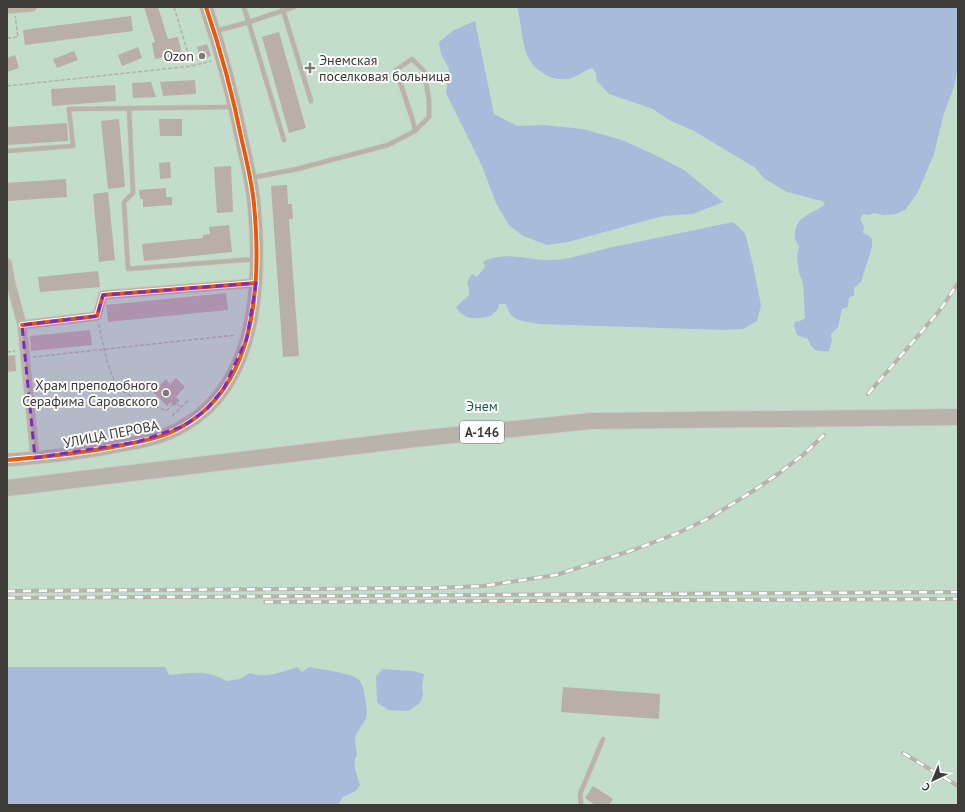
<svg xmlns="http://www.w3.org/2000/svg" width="965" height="812" font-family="'PT Sans',sans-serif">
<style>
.green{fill:#c2ddca}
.water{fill:#a9bbdb}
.building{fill:#baaea8}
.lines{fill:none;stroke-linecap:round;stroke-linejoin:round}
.lane-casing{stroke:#cfccc9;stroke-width:6}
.street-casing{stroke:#cfccc9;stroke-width:11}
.secondary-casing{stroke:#cfccc9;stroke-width:15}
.highway-casing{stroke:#cfccc9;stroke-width:18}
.path{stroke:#b4b0a8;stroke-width:1.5;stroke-dasharray:4 2;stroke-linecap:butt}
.lane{stroke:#b8b4a8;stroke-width:4.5}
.street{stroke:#b8b4a8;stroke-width:9}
.secondary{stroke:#b8b1a5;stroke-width:13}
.highway{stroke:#b8b4ab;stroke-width:16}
.rail-casing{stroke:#b8b4ac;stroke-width:4}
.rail{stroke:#fff;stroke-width:2.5;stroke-dasharray:8;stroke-linecap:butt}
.cycleway-casing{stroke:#fff;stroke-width:6}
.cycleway{stroke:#e8590c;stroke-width:4}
.marked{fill:#7b2cbf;fill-opacity:0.2;stroke:#7b2cbf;stroke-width:3;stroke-dasharray:8 5;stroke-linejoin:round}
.poi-dot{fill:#7d7a76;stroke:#fff;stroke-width:1.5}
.labels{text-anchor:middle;stroke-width:4;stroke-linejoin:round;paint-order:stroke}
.shield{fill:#fff;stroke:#777573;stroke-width:1}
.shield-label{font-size:13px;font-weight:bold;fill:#3d3a37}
.poi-label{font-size:14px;fill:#3d3a37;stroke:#fff;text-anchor:end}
.park-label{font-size:14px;fill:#195d3e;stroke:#fff}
.street-label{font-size:14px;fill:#3d3a37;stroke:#fff}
</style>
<rect width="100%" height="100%" fill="#f4f0ec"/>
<!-- green -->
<path class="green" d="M 7,7 L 958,7 L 958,805 L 7,805 Z"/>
<!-- water -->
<path class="water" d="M 517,7 L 958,7 L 958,66 L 954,87 L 944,113 L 934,154 L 918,192 L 905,210 L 896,214 L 884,215 L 874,213 L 869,215 L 863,214 L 860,219 L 864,227 L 863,233 L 868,235 L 872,239 L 872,247 L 861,282 L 854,288 L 854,295 L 849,298 L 848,307 L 842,309 L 838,327 L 831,334 L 832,340 L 829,351 C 817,352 812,351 808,339 L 797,335 L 794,325 L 795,322 L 800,321 L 805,318 L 803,283 L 799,273 L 797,258 L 799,246 C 796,242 795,240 795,234 C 795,216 813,214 825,204 L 822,201 L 787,192 L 765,179 L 754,167 L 694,131 L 669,120 L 653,109 L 609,94 L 597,81 L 596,73 L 592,68 C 583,71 576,78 567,79 C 558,80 550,78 543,73 C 519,59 524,31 517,7 Z
M 475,21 L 494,114 L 517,126 L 544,125 L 583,129 L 622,140 L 651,153 L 684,170 L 723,202 L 693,214 L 663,216 L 568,242 L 547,245 L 523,236 L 509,225 L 496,203 L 482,166 L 446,93 L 449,69 L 441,54 L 439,42 L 454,30 Z
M 733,222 L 745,233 L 753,265 L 761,305 L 757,321 L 743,329 L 723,330 L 539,324 C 524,321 510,322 506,304 L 499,304 L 498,309 L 491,316 C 477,319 464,321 456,307 L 469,295 L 469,289 L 467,282 L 472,274 L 477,277 L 485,267 L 483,262 C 503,251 524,259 546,260 C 567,261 588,253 608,248 C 650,239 692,231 733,222 Z
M 7,667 L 165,667 L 169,675 C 191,673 207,669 226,681 L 240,679 L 250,673 C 264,679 283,672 297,667 L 302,672 L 309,667 C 322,670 350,672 359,680 C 363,684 364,692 365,697 C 366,704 368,712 366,718 C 363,725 355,733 355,740 C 355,745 357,750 357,755 C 351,764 358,776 360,785 L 356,791 L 343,797 L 338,805 L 7,805 Z
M 383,669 L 413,671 L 424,674 L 422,687 L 423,695 L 420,703 L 409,711 L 388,710 L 377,702 L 376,676 Z"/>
<!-- building -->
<path class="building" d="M 144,7 L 158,7 L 168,39 L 178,37 L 182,54 L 155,59 L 152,43 L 155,42 Z
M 131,16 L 133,31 L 25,45 L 23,30 Z
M 279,32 L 306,128 L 289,133 L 262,37 Z
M 207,44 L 211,56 L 201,60 L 197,47 Z
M 138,47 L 142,58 L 122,66 L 118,55 Z
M 74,51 L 78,60 L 57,68 L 53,59 Z
M 15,55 L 19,68 L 7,72 L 7,58 Z
M 195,80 L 196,94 L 163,96 L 160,82 Z
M 151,82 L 156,97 L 133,98 L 132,83 Z
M 115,85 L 116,101 L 52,106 L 51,89 Z
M 119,119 L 125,187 L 108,189 L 101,121 Z
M 159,119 L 182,119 L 182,136 L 160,136 Z
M 67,123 L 68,141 L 7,145 L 7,127 Z
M 170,162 L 171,178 L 160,179 L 159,163 Z
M 231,166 L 233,212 L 217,213 L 214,167 Z
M 66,179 L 67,197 L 7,201 L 7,183 Z
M 287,185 L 288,204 L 292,204 L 293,219 L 289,219 L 299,356 L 283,357 L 271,186 Z
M 166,188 L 166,197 L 172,197 L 172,205 L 143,207 L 143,199 L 140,199 L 139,190 Z
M 108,192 L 115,260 L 99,262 L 93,194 Z
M 229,225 L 232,252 L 144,261 L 142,244 L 203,238 L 203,235 L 210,234 L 209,227 Z
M 98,271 L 100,287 L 40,292 L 38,277 Z
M 226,293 L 228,310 L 108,322 L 106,305 Z
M 90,330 L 92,345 L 31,351 L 30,336 Z
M 15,355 L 16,371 L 7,372 L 7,356 Z
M 176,378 L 185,387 L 176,397 L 180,401 L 174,406 L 171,402 L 167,406 L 153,392 L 166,379 L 170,384 Z
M 563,687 L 660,694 L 659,719 L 561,712 Z
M 593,786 L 613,799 L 609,805 L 595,805 L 585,798 Z"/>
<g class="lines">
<!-- lane casing -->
<g class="lane-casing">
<path id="lane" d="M 244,7 L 284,140
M 282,7 L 311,101
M 216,31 L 249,22 L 294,7
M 129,108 L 133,193 L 124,202 L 128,269 L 255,259
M 7,151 L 73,146 L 69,109 L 232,107
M 251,178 L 297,169 L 388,145 L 415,131 L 413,121 L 396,70 L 412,59 L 424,71 L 429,100 L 429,117 L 415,131
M 581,805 L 580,794 L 603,739"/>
</g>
<!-- street casing -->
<g class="street-casing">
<path id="street" d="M 7,9 L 32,7
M 7,263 L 11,284 L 22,325 L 35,458
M 22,325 L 97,316 L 103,295 L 256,283"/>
</g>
<!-- secondary casing -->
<g class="secondary-casing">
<path id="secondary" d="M 7,460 C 46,457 85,453 123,445 C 144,441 165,437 183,426 C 258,384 261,279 254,204 C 252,183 247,162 242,141 C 233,96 221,51 206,7"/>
</g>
<!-- highway casing -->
<g class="highway-casing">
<path id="highway" d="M 7,488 L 415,439 L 591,421 L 958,417"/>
</g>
<!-- path -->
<path class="path" d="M 174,7 L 192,66
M 7,38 L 18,37 L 15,16
M 7,86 L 192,66 L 211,61
M 99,324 C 102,340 109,380 122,390 C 134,400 152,404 166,411 L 173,404
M 7,352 L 15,351
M 33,357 L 236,335
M 177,404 L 181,407
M 172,416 L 190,399"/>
<!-- lane -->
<use href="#lane" class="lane"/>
<!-- street -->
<use href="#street" class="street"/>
<!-- secondary -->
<use href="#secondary" class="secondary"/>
<!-- highway -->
<use href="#highway" class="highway"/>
<!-- rail casing -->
<g class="rail-casing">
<path id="rail" d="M 868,394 L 940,310 L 958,283
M 7,591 L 435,588 L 484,586 L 556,575 L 636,549 L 678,533 L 711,517 L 753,491 L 778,474 L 804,454 L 824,435
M 7,598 L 958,592
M 265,602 L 958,599
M 903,753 L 958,786"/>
</g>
<!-- rail -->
<use href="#rail" class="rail"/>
<!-- cycleway casing -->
<g class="cycleway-casing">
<path id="cycleway" d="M 22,325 L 97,316 L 103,295 L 256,283
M 7,460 C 46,457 85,453 123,445 C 144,441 165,437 183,426 C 258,384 261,279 254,204 C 252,183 247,162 242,141 C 233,96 221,51 206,7"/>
</g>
<!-- cycleway -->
<use href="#cycleway" class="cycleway"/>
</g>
<!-- marked area -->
<path class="marked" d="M 256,283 L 247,338 L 224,388 L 207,409 L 184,426 L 137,442 L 35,458 L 22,325 L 97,316 L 103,295 Z"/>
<!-- markers -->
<g class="poi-dot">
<circle cx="202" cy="56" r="4"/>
<path d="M308 62h4v4h4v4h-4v4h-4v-4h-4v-4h4z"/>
<circle cx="166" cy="393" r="4"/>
</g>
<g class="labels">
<!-- shield labels -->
<rect class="shield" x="460" y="421" width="44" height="22" rx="3"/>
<g class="shield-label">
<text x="482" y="437">А-146</text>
</g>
<!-- poi labels -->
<g class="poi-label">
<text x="194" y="61">Ozon</text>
<text x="319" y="65" text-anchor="start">Энемская<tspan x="319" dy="16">поселковая больница</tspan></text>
<text x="158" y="390">Храм преподобного<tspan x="158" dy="16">Серафима Саровского</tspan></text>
</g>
<!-- park labels -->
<g class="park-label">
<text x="482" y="411">Энем</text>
</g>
<!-- street labels -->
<g class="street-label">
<text transform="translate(111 434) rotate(-11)" y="5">УЛИЦА ПЕРОВА</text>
</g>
</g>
<!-- border -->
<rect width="965" height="812" fill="none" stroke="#3d3a37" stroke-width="16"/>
<!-- north arrow -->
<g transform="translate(933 780) rotate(224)" stroke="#ffffff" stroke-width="3" paint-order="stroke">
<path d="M0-3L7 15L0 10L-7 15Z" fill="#3d3a37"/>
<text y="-6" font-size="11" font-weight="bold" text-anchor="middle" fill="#3d3a37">С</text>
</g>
</svg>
